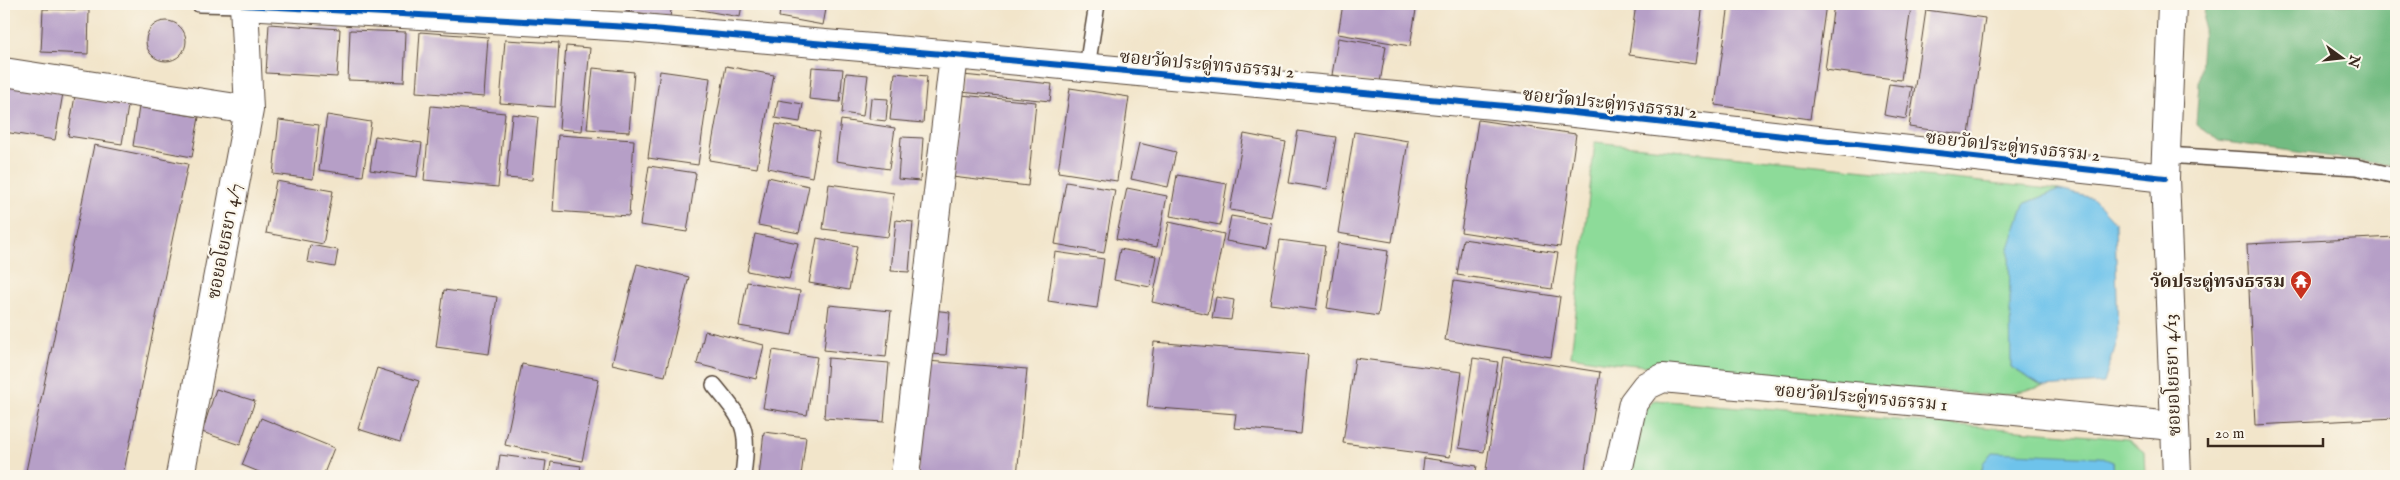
<svg xmlns="http://www.w3.org/2000/svg" width="2400" height="480" font-family="'IM FELL English','Noto Serif Thai',serif">
<style>
.green{fill:#8ddb99;stroke:#64825c}
.forest{fill:#72bb81;stroke:#567250}
.water{fill:#6ec3eb;stroke:#547684}
.building{fill:#b69fc7}
.lines{fill:none;stroke-linecap:round;stroke-linejoin:round}
.lane-casing{stroke:#564638;stroke-width:18}
.street-casing{stroke:#564638;stroke-width:30}
.lane{stroke:#fff;stroke-width:15}
.street{stroke:#fff;stroke-width:28}
.cycleway-casing{stroke:#fbf7ec;stroke-width:9}
.cycleway{stroke:#0057b8;stroke-width:6}
.labels{text-anchor:middle;stroke-width:4.5;stroke-linejoin:round;paint-order:stroke}
.street-label{font-size:18px;fill:#3b2a1e;stroke:#fbf7ec}
.poi-label{font-size:18px;font-weight:bold;fill:#3b2a1e;stroke:#fbf7ec;text-anchor:end}
</style>
<rect width="100%" height="100%" fill="#fbf7ec"/>
<filter id="ink" filterUnits="userSpaceOnUse"><feTurbulence type="fractalNoise" baseFrequency=".02" numOctaves="2"/><feDisplacementMap in="SourceGraphic" scale="10" xChannelSelector="R" yChannelSelector="G"/><feConvolveMatrix kernelMatrix="1 2 1 2 8 2 1 2 1" color-interpolation-filters="sRGB"/></filter>
<filter id="wash" filterUnits="userSpaceOnUse"><feTurbulence type="fractalNoise" baseFrequency=".0096" numOctaves="4" result="noise"/><feDisplacementMap in="SourceGraphic" scale="20" xChannelSelector="R" yChannelSelector="G"/><feGaussianBlur stdDeviation="1.12" result="paint"/><feColorMatrix in="noise" values="0 0 0 0 0 0 0 0 0 0 0 0 0 0 0 0 0 1.4 0 .05"/><feComposite in="paint" operator="in"/></filter>
<g filter="url(#wash)">
<rect width="100%" height="100%" fill="#f2e5ca"/>
<!-- green -->
<path class="green" d="M 1595,142 L 2059,190 L 2024,204 L 2011,367 L 2043,387 L 1996,396 L 1614,363 L 1571,356 Z
M 1655,400 L 2127,439 L 2144,452 L 2145,476 L 2114,476 L 2113,462 L 1983,463 L 1981,476 L 1630,476 L 1639,414 Z"/>
<!-- forest -->
<path class="forest" d="M 2205,4 L 2396,4 L 2396,166 L 2219,141 L 2196,124 Z"/>
<!-- water -->
<path class="water" d="M 2059,190 L 2093,198 L 2115,222 L 2118,338 L 2104,383 L 2043,387 L 2011,367 L 2009,248 L 2024,204 Z
M 1992,452 L 2100,457 L 2113,462 L 2114,476 L 1981,476 L 1983,463 Z"/>
<g id="blocks">
<!-- building -->
<path class="building" d="M 627,4 L 672,4 L 670,17 L 626,11 Z
M 684,4 L 742,4 L 740,17 L 683,7 Z
M 781,4 L 827,4 L 823,25 L 779,17 Z
M 1343,4 L 1417,4 L 1410,46 L 1338,34 Z
M 1636,4 L 1703,4 L 1695,64 L 1629,55 Z
M 1729,4 L 1826,4 L 1810,119 L 1715,105 Z
M 1834,4 L 1887,4 L 1911,7 L 1901,80 L 1825,70 Z
M 43,9 L 89,10 L 88,54 L 41,52 Z
M 1926,10 L 1985,18 L 1969,135 L 1909,127 Z
M146 41a20 20 0 1 1 40 0a20 20 0 1 1-40 0Z
M 269,24 L 340,29 L 337,77 L 266,73 Z
M 350,30 L 406,32 L 404,82 L 348,80 Z
M 420,32 L 488,37 L 484,97 L 416,92 Z
M 1338,38 L 1386,46 L 1380,83 L 1332,75 Z
M 505,40 L 559,43 L 555,107 L 500,103 Z
M 566,46 L 590,48 L 582,131 L 559,129 Z
M 726,66 L 774,75 L 757,168 L 709,160 Z
M 812,67 L 843,69 L 840,102 L 809,99 Z
M 593,68 L 634,72 L 629,132 L 587,129 Z
M 660,71 L 710,78 L 698,165 L 648,158 Z
M 846,73 L 868,75 L 863,116 L 842,113 Z
M 895,73 L 927,76 L 923,123 L 890,120 Z
M 963,75 L 1052,84 L 1050,101 L 961,92 Z
M 4,84 L 63,93 L 55,140 L 4,132 Z
M 1889,84 L 1912,87 L 1906,119 L 1884,115 Z
M 1070,88 L 1129,97 L 1117,181 L 1058,172 Z
M 961,95 L 1036,102 L 1028,186 L 952,177 Z
M 75,96 L 128,106 L 122,144 L 68,136 Z
M 871,98 L 888,99 L 886,121 L 869,119 Z
M 778,100 L 803,104 L 800,122 L 775,118 Z
M 431,106 L 505,113 L 498,187 L 424,180 Z
M 139,107 L 199,117 L 192,157 L 133,146 Z
M 512,114 L 538,117 L 532,180 L 506,178 Z
M 327,115 L 371,122 L 363,176 L 319,170 Z
M 279,120 L 319,125 L 313,179 L 273,174 Z
M 841,120 L 895,128 L 889,169 L 836,161 Z
M 1478,120 L 1576,134 L 1560,247 L 1461,232 Z
M 776,124 L 820,132 L 812,177 L 768,168 Z
M 1298,131 L 1336,137 L 1327,189 L 1289,183 Z
M 1354,132 L 1408,141 L 1392,242 L 1338,233 Z
M 1244,134 L 1286,142 L 1271,217 L 1230,210 Z
M 558,135 L 634,140 L 629,216 L 553,211 Z
M 375,136 L 422,143 L 417,177 L 370,170 Z
M 901,137 L 923,138 L 920,181 L 898,179 Z
M 1139,143 L 1176,152 L 1168,187 L 1131,179 Z
M 94,145 L 188,164 L 123,476 L 25,476 Z
M 649,166 L 696,173 L 687,232 L 640,225 Z
M 1177,175 L 1227,184 L 1220,225 L 1170,216 Z
M 768,177 L 809,186 L 799,233 L 758,225 Z
M 276,181 L 333,191 L 323,244 L 266,233 Z
M 1066,182 L 1115,190 L 1104,253 L 1055,244 Z
M 829,184 L 894,193 L 888,237 L 823,229 Z
M 1127,188 L 1167,196 L 1157,247 L 1116,239 Z
M 1231,216 L 1271,223 L 1267,248 L 1226,241 Z
M 896,220 L 913,222 L 909,272 L 891,271 Z
M 1169,222 L 1224,234 L 1208,314 L 1152,302 Z
M 755,234 L 798,243 L 789,279 L 747,271 Z
M 2396,237 L 2396,418 L 2255,425 L 2247,244 Z
M 817,238 L 857,246 L 849,290 L 809,283 Z
M 1463,239 L 1558,253 L 1552,289 L 1457,275 Z
M 1280,240 L 1325,246 L 1316,310 L 1270,304 Z
M 1338,243 L 1388,251 L 1378,316 L 1327,308 Z
M 310,245 L 338,250 L 335,267 L 307,262 Z
M 1120,249 L 1156,256 L 1150,287 L 1114,280 Z
M 1055,252 L 1104,259 L 1097,308 L 1048,301 Z
M 637,264 L 689,277 L 665,376 L 612,364 Z
M 1454,281 L 1560,297 L 1551,357 L 1445,340 Z
M 747,282 L 800,291 L 792,335 L 739,326 Z
M 444,290 L 497,297 L 489,354 L 436,347 Z
M 1216,297 L 1234,300 L 1231,320 L 1212,318 Z
M 829,305 L 891,311 L 886,357 L 824,350 Z
M 932,310 L 950,312 L 946,355 L 928,354 Z
M 705,331 L 764,345 L 756,379 L 697,364 Z
M 1154,342 L 1308,355 L 1301,434 L 1234,428 L 1236,414 L 1147,407 Z
M 773,350 L 817,357 L 807,415 L 763,408 Z
M 1503,357 L 1600,372 L 1584,476 L 1485,476 Z
M 828,358 L 889,363 L 884,422 L 824,418 Z
M 1355,358 L 1462,372 L 1450,457 L 1343,443 Z
M 1473,358 L 1498,362 L 1484,452 L 1459,448 Z
M 927,361 L 1027,369 L 1017,476 L 917,476 Z
M 522,364 L 599,379 L 582,461 L 505,445 Z
M 377,368 L 419,381 L 400,442 L 358,429 Z
M 216,389 L 255,401 L 240,445 L 202,432 Z
M 261,418 L 334,448 L 323,476 L 269,476 L 242,465 Z
M 764,432 L 806,437 L 801,476 L 759,476 Z
M 500,455 L 546,461 L 544,476 L 497,476 Z
M 1424,458 L 1477,466 L 1475,476 L 1422,476 Z
M 551,462 L 581,466 L 579,476 L 549,476 Z"/>
</g>
</g>
<g filter="url(#ink)">
<use href="#blocks" fill-opacity="0" stroke="#564638" stroke-width="1"/>
<g class="lines">
<!-- lane casing -->
<g class="lane-casing">
<path id="lane" d="M 199,4 L 244,5
M 1087,67 L 1097,4
M 2166,155 L 2356,167 L 2396,176
M 714,385 C 745,423 749,426 743,476"/>
</g>
<!-- street casing -->
<g class="street-casing">
<path id="street" d="M 2172,4 L 2165,178 L 2177,476
M 244,5 L 629,27 L 954,55 L 1547,110 L 2165,178
M 4,72 L 249,110
M 180,476 L 249,110 L 244,4
M 905,476 L 954,55
M 1617,476 L 1633,403 L 1646,386 L 1663,378 L 2173,426"/>
</g>
<!-- lane -->
<use href="#lane" class="lane"/>
<!-- street -->
<use href="#street" class="street"/>
<!-- cycleway casing -->
<g class="cycleway-casing">
<path id="cycleway" d="M 244,5 L 629,27 L 954,55 L 1547,110 L 2165,178"/>
</g>
<!-- cycleway -->
<use href="#cycleway" class="cycleway"/>
</g>
</g>
<!-- icons -->
<defs>
<g id="temple-pin" transform="scale(1.125)"><path d="M0 17L-7.5 6A9.5 9.5 0 1 1 7.5 6Z" fill="#c8321e" stroke="#fbf7ec"/><path d="M0-6L5-2H3V0L6.5 2.5H4V6H1.5V3h-3V6H-4V2.5H-6.5L-3 0V-2H-5Z" fill="#fff"/></g>
</defs>
<g fill-rule="evenodd">
<use href="#temple-pin" x="2301" y="281"/>
</g>
<g class="labels">
<!-- street labels -->
<g class="street-label">
<text transform="translate(1207 64) rotate(5)" y="6">ซอยวัดประดู่ทรงธรรม 2</text>
<text transform="translate(1610 103) rotate(6)" y="6">ซอยวัดประดู่ทรงธรรม 2</text>
<text transform="translate(2013 146) rotate(6)" y="6">ซอยวัดประดู่ทรงธรรม 2</text>
<text transform="translate(224 241) rotate(-79)" y="6">ซอยอโยธยา 4/7</text>
<text transform="translate(2172 375) rotate(-92)" y="6">ซอยอโยธยา 4/13</text>
<text transform="translate(1861 397) rotate(5)" y="6">ซอยวัดประดู่ทรงธรรม 1</text>
</g>
<!-- poi labels -->
<g class="poi-label">
<text x="2285" y="287">วัดประดู่ทรงธรรม</text>
</g>
</g>
<!-- margin -->
<rect width="2400" height="480" fill="none" stroke="#fbf7ec" stroke-width="20"/>
<!-- north arrow -->
<g transform="translate(2342 58) rotate(105)" stroke="#fbf7ec" stroke-width="4" paint-order="stroke">
<path d="M0-4L9 19L0 12L-9 19Z" fill="#3b2a1e"/>
<text y="-8" font-size="14" font-weight="bold" text-anchor="middle" fill="#3b2a1e">N</text>
</g>
<!-- scale -->
<path d="M2208 438v8h115v-8" fill="none" stroke="#3b2a1e" stroke-width="2.5"/>
<text x="2215" y="438" font-size="15" fill="#3b2a1e" stroke="#fbf7ec" stroke-width="4" paint-order="stroke">20 m</text>
</svg>
